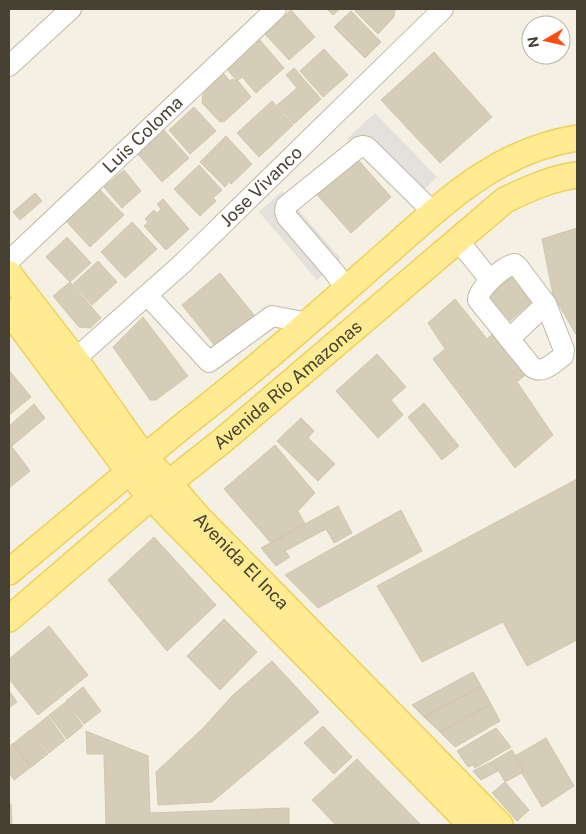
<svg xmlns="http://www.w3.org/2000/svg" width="586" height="834" font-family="'Public Sans',sans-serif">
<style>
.parking{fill:#e4e1dc}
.building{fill:#d6cdb8;stroke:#d2c6aa}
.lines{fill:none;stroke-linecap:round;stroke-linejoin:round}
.minor-casing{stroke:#c0b9a5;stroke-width:22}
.major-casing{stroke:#efd156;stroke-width:28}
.minor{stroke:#fff;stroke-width:20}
.major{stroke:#ffeb91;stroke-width:25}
.labels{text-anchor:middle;stroke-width:4.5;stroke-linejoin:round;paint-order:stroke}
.street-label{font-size:18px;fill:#464133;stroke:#fff}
</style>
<rect width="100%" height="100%" fill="#f4f0e3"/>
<!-- parking -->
<path class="parking" d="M 375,113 L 437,177 L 410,204 L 347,139 Z
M 282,191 L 341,259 L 317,280 L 259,212 Z"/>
<!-- building -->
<path class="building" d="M 327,9 L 340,9 L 333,15 Z
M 357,9 L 395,9 L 394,17 L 378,34 L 355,11 Z
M 291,10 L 315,37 L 289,60 L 265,34 Z
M 351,11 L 381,42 L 365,58 L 334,27 Z
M 259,39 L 284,68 L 256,93 L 242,77 L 237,81 L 226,68 Z
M 324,49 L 348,75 L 323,97 L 300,71 Z
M 434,52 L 492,117 L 440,163 L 381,100 Z
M 294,68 L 321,99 L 294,124 L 277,105 L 297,88 L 286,75 Z
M 223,73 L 230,81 L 232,79 L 239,82 L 251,97 L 225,121 L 220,122 L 202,103 L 203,94 Z
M 272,101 L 293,125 L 259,157 L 237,133 Z
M 194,107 L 216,131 L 190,154 L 169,130 Z
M 163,129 L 189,158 L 162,182 L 137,153 Z
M 226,136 L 252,164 L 231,184 L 229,182 L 225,187 L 200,162 Z
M 353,154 L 391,197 L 351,233 L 313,190 Z
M 199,165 L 222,190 L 213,198 L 216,201 L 200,216 L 174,189 Z
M 124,170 L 141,191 L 122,208 L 104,187 Z
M 100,190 L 124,215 L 90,247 L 66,221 Z
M 35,193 L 42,201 L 20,220 L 13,212 Z
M 163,199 L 189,229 L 166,250 L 144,226 L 148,222 L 145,219 L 154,210 L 157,213 L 161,209 L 157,204 Z
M 132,222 L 157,249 L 125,278 L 101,252 Z
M 577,228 L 577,336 L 553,295 L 542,239 Z
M 67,237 L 91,263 L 70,282 L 46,257 Z
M 98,261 L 117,282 L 92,305 L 73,284 Z
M 516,272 L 536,298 L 510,321 L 489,297 Z
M 220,273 L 254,315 L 216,347 L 182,305 Z
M 70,282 L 101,318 L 90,328 L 79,327 L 53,296 Z
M 455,299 L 487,339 L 497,330 L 530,371 L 517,382 L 553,435 L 515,468 L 433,359 L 445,349 L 428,323 Z
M 143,317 L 188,376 L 156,400 L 150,400 L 113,347 Z
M 377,354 L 406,387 L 391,400 L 403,415 L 378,438 L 336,391 Z
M 9,370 L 31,397 L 9,415 Z
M 424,403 L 459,446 L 442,460 L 408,417 Z
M 34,404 L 45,418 L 12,446 L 9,443 L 9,426 Z
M 301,418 L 314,431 L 308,438 L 335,464 L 318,481 L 277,441 Z
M 9,443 L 30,471 L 9,488 Z
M 275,445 L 315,493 L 298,511 L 305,524 L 271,543 L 224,489 Z
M 577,479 L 577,640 L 527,666 L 503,622 L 422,662 L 377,586 Z
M 338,506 L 352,533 L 334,543 L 326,529 L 285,551 L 290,557 L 276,566 L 261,548 Z
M 401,510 L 422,551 L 318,608 L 285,575 Z
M 154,537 L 216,605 L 167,651 L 108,580 Z
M 224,619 L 257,652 L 220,690 L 187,656 Z
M 49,626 L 88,675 L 38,715 L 9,679 L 9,659 Z
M 272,661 L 319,712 L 212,802 L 158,805 L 156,772 L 203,728 L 233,695 Z
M 473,672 L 481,686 L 424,717 L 412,705 Z
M 481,686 L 491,704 L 440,732 L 424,717 Z
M 83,687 L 101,711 L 84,724 L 66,701 Z
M 9,691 L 17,702 L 9,708 Z
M 66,702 L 83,726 L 67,739 L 49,715 Z
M 491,704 L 500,721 L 455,747 L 440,732 Z
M 48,716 L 65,740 L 49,753 L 31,730 Z
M 323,726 L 352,757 L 334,774 L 304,743 Z
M 496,728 L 511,747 L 475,768 L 473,765 L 468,767 L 457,751 Z
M 30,730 L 48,754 L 31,767 L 13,744 Z
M 86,731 L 148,756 L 150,813 L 289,808 L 289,825 L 106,825 L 104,754 L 87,754 Z
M 546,738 L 574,786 L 542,807 L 522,773 L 524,772 L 515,756 Z
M 13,743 L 31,767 L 14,780 L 9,773 L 9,747 Z
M 512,750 L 524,772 L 505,782 L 493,761 Z
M 357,759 L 421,825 L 336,825 L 312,800 Z
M 493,761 L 498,771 L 481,780 L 473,771 Z
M 505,782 L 529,810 L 517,821 L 492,793 Z
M 9,804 L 11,804 L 12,825 L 9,825 Z"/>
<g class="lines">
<!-- minor casing -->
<g class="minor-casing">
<g id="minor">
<path d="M 9,66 L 71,9"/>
<path d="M 458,240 L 490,280"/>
<path id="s1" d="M 9,261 L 276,9"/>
<path d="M 515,264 L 519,268 L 546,304 L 564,350 L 563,356 C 554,362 543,375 532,367 L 478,300 C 478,289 504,265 515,264 Z"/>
<path d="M 346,289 L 335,273 L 287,217 L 285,211 L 286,206 L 359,147 L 363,146 L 367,147 L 434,213"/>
<path d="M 147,295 L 209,362 L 272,316 L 308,323"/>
<path d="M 509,339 L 546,304"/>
<path id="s2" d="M 75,359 L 183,263 L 443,9"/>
</g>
</g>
<!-- major casing -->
<g class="major-casing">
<g id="major">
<path id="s3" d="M 9,274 L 75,359 L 144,457 L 169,483 L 198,517 L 500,825"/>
<path d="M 9,311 L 129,472 L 150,496 L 471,825"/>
<path d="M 9,572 L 129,472 C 146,455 165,441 184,425 C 213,402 241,380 269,356 C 309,323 347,288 386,254 C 445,202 496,151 577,138"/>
<path id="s4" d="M 9,619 L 151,497 L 222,441 L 505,200 C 528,189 552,178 577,175"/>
</g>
</g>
<!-- minor -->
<use href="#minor" class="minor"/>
<!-- major -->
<use href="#major" class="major"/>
</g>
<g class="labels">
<!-- street labels -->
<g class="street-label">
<text dy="6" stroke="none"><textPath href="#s1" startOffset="184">Luis Coloma</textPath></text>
<text dy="6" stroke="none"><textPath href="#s2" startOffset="254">Jose Vivanco</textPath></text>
<text dy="6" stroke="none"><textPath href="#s4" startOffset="364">Avenida Río Amazonas</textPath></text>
<text dy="6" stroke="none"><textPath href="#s3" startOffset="370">Avenida El Inca</textPath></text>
</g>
</g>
<!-- border -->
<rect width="586" height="834" fill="none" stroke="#464133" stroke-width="20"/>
<!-- north arrow -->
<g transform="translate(546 40) rotate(261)"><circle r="24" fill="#ffffff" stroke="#b5b3ad"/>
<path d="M0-4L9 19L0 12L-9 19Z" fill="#ff4c0f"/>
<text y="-8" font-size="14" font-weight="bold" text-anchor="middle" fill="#464133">N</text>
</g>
</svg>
